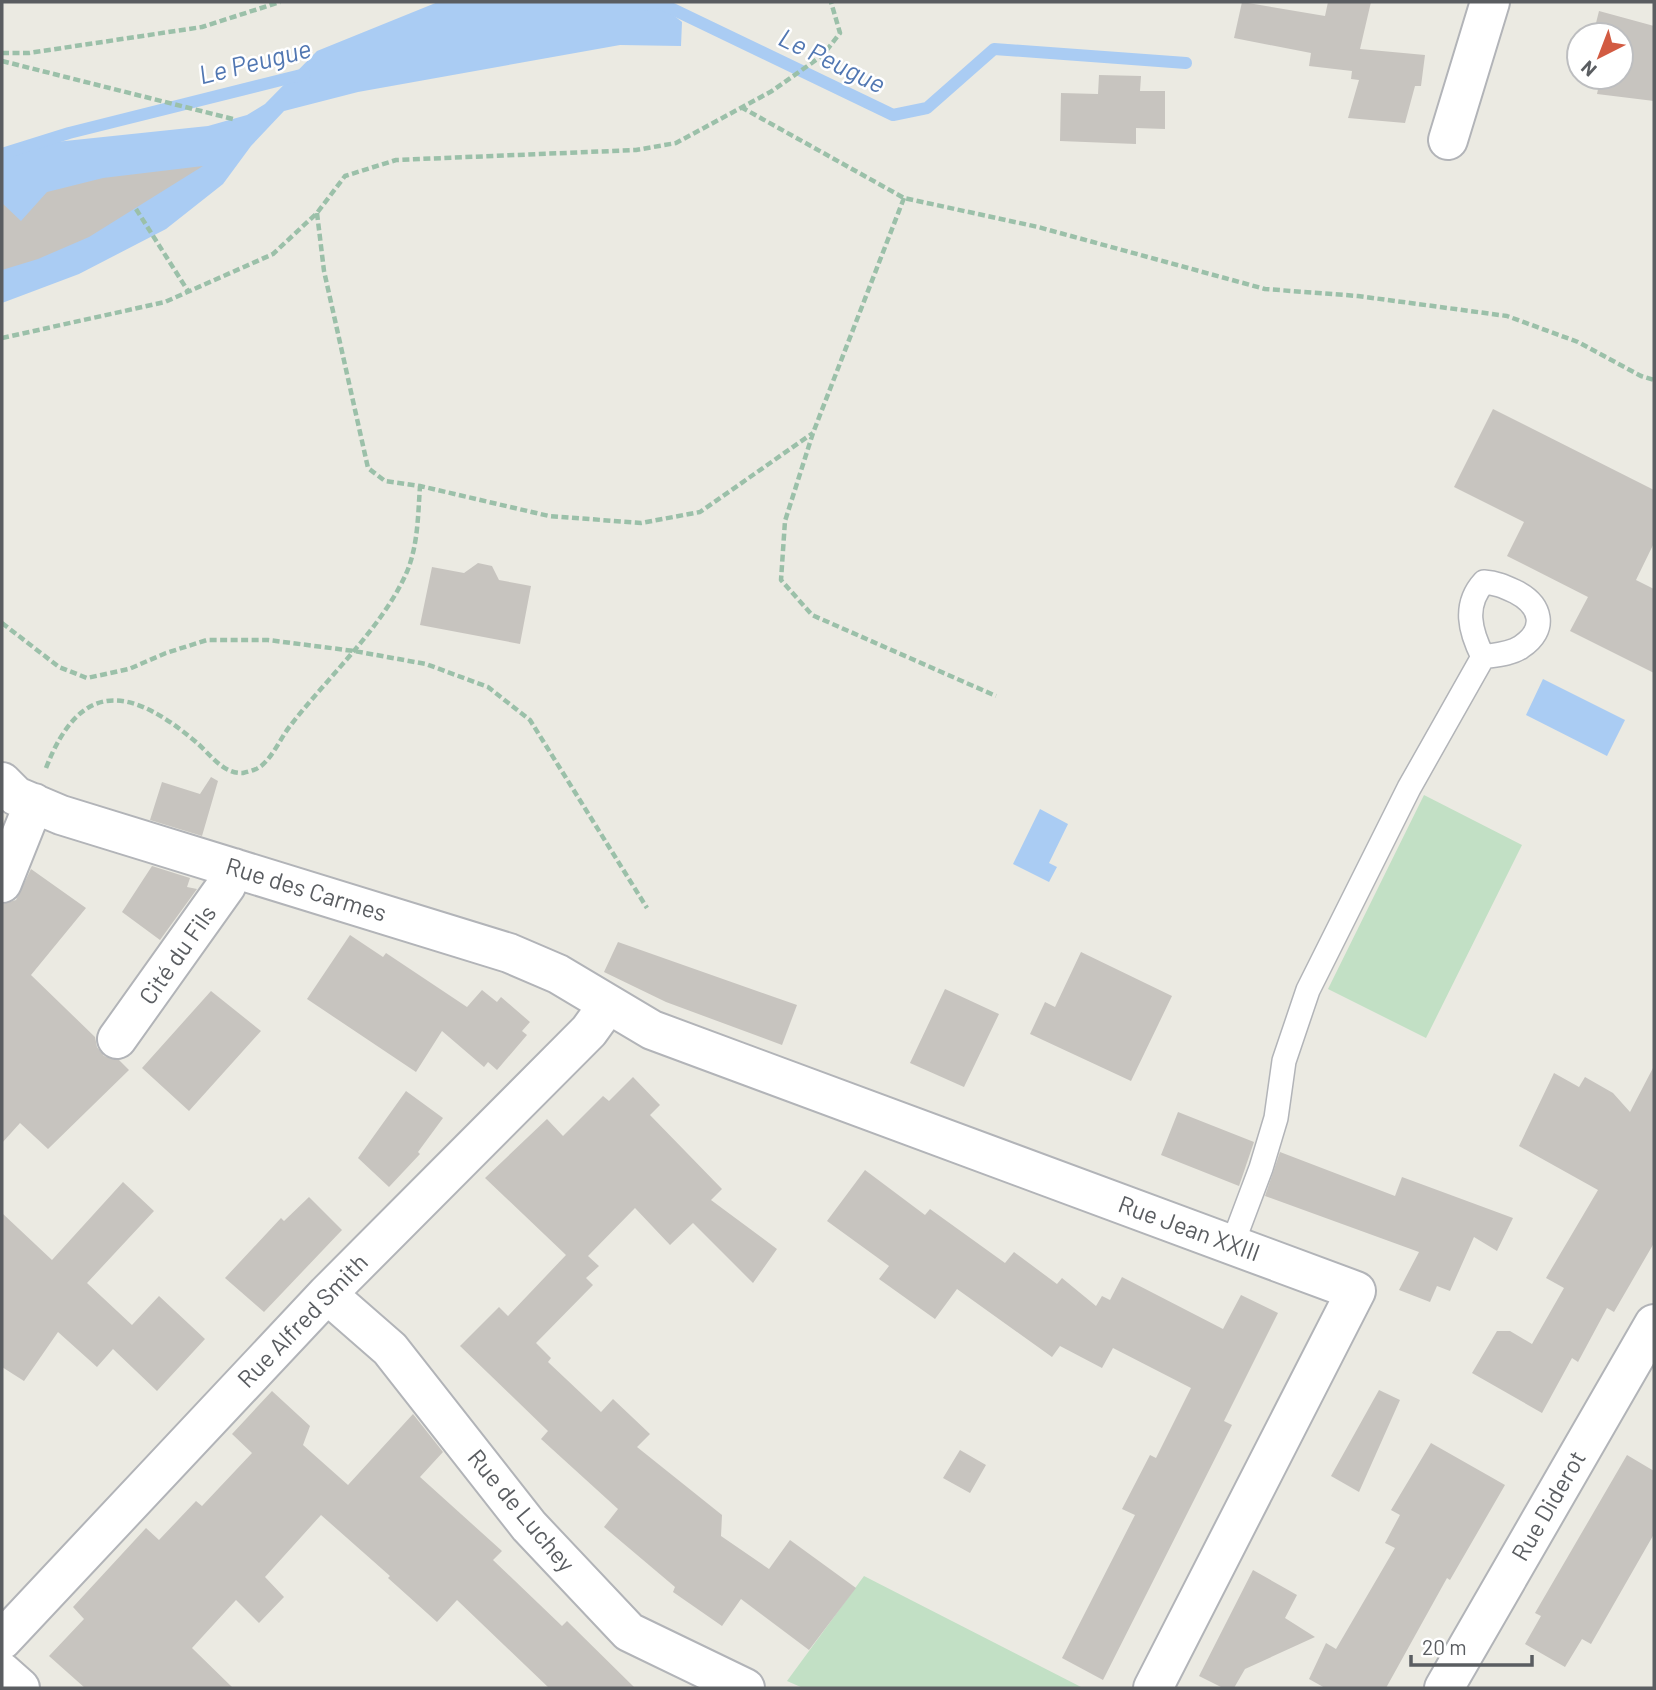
<svg xmlns="http://www.w3.org/2000/svg" width="1656" height="1690" font-family="Barlow,sans-serif">
<style>
.green{fill:#c2e0c5}
.water{fill:#aaccf3}
.lines{fill:none;stroke-linecap:round;stroke-linejoin:round}
.stream{stroke:#aaccf3;stroke-width:12}
.building{fill:#c7c4bf}
.lane-casing{stroke:#b2b4b8;stroke-width:26}
.street-casing{stroke:#b2b4b8;stroke-width:42}
.path{stroke:#9bc0a9;stroke-width:4.5;stroke-dasharray:7 3.5;stroke-linecap:butt}
.lane{stroke:#fff;stroke-width:23}
.street{stroke:#fff;stroke-width:38}
.labels{text-anchor:middle;stroke-width:5;stroke-linejoin:round;paint-order:stroke}
.street-label{font-size:24px;fill:#5a5d61;stroke:#fff}
.water-label{font-size:26px;font-style:italic;fill:#5177b2;stroke:#fff}
</style>
<rect width="100%" height="100%" fill="#ebeae2"/>
<!-- green -->
<path class="green" d="M 1424,795 L 1522,845 L 1426,1038 L 1328,989 Z
M 864,1576 L 1083,1688 L 803,1688 L 787,1681 Z"/>
<!-- water -->
<path class="water" d="M 438,2 L 657,2 L 682,22 L 681,46 L 620,45 L 358,92 L 284,111 L 251,146 L 223,184 L 166,229 L 79,274 L 2,303 L 2,155 L 27,145 L 208,126 L 247,115 L 265,104 L 317,51 Z
M 1543,679 L 1625,720 L 1607,756 L 1526,715 Z
M 1040,809 L 1068,824 L 1049,863 L 1057,867 L 1049,882 L 1013,864 Z"/>
<g class="lines">
<!-- stream -->
<path class="stream" d="M 644,5 L 658,2 L 893,115 L 927,108 L 994,49 L 1186,63
M 2,154 L 69,133 L 305,74"/>
</g>
<!-- building -->
<path class="building" d="M 1242,2 L 1325,16 L 1328,2 L 1371,2 L 1360,49 L 1425,55 L 1421,86 L 1415,86 L 1405,123 L 1348,118 L 1359,80 L 1351,79 L 1352,71 L 1309,66 L 1311,53 L 1234,38 Z
M 1599,11 L 1654,26 L 1654,101 L 1597,94 L 1600,80 L 1588,77 L 1621,77 L 1621,35 L 1593,35 Z
M 1099,75 L 1141,76 L 1140,91 L 1165,91 L 1165,129 L 1136,128 L 1136,144 L 1060,141 L 1061,93 L 1098,94 Z
M 203,166 L 89,237 L 38,259 L 2,270 L 2,203 L 21,221 L 47,192 L 103,178 Z
M 1493,409 L 1654,490 L 1654,543 L 1636,580 L 1654,589 L 1654,673 L 1570,631 L 1588,597 L 1507,556 L 1524,522 L 1454,487 Z
M 478,563 L 492,566 L 499,580 L 531,586 L 520,644 L 420,625 L 432,567 L 464,573 Z
M 211,777 L 218,781 L 202,836 L 150,820 L 162,782 L 200,794 Z
M 152,866 L 190,878 L 187,887 L 197,889 L 160,940 L 122,912 Z
M 31,869 L 86,908 L 31,975 L 95,1037 L 97,1047 L 104,1056 L 119,1060 L 129,1070 L 48,1149 L 20,1123 L 2,1143 L 2,904 L 16,900 Z
M 350,935 L 383,957 L 386,953 L 467,1007 L 482,990 L 497,1002 L 501,997 L 530,1022 L 522,1031 L 527,1035 L 497,1070 L 488,1062 L 484,1067 L 442,1031 L 416,1072 L 307,999 Z
M 618,942 L 797,1005 L 782,1045 L 666,1002 L 604,972 Z
M 1081,952 L 1172,996 L 1131,1081 L 1030,1034 L 1045,1002 L 1055,1007 Z
M 945,989 L 999,1014 L 964,1087 L 910,1063 Z
M 211,991 L 261,1031 L 189,1111 L 142,1068 Z
M 1654,1066 L 1654,1243 L 1614,1312 L 1607,1308 L 1578,1362 L 1572,1358 L 1542,1413 L 1472,1373 L 1497,1331 L 1510,1331 L 1532,1344 L 1564,1288 L 1546,1278 L 1598,1190 L 1519,1146 L 1554,1073 L 1579,1087 L 1585,1077 L 1613,1093 L 1630,1112 Z
M 633,1077 L 660,1105 L 650,1115 L 722,1189 L 711,1200 L 777,1249 L 753,1283 L 693,1223 L 670,1245 L 635,1208 L 588,1256 L 599,1266 L 586,1278 L 593,1285 L 536,1343 L 551,1358 L 548,1362 L 601,1412 L 613,1399 L 650,1434 L 637,1447 L 722,1515 L 721,1536 L 769,1569 L 790,1540 L 856,1588 L 809,1650 L 741,1599 L 722,1626 L 673,1592 L 675,1587 L 604,1527 L 618,1509 L 541,1439 L 548,1431 L 460,1346 L 499,1307 L 508,1316 L 566,1255 L 485,1178 L 547,1119 L 563,1136 L 603,1096 L 609,1101 Z
M 406,1091 L 443,1118 L 418,1152 L 420,1154 L 389,1187 L 358,1158 Z
M 1178,1112 L 1254,1142 L 1239,1186 L 1161,1155 Z
M 1280,1152 L 1395,1196 L 1402,1177 L 1513,1218 L 1497,1251 L 1474,1237 L 1450,1291 L 1437,1286 L 1430,1302 L 1399,1290 L 1419,1252 L 1265,1196 Z
M 865,1170 L 925,1215 L 930,1209 L 1005,1263 L 1014,1252 L 1057,1284 L 1062,1278 L 1096,1306 L 1102,1296 L 1110,1300 L 1122,1277 L 1223,1329 L 1241,1295 L 1278,1313 L 1224,1421 L 1232,1425 L 1103,1680 L 1062,1658 L 1135,1515 L 1122,1509 L 1150,1455 L 1156,1458 L 1191,1388 L 1113,1348 L 1102,1368 L 1060,1346 L 1052,1357 L 957,1289 L 935,1319 L 879,1279 L 889,1266 L 827,1221 Z
M 123,1182 L 154,1211 L 87,1283 L 132,1325 L 159,1296 L 205,1339 L 157,1391 L 113,1349 L 97,1367 L 58,1332 L 24,1381 L 2,1367 L 2,1213 L 52,1260 Z
M 309,1197 L 342,1230 L 264,1312 L 225,1278 L 281,1218 L 284,1221 Z
M 1379,1390 L 1400,1400 L 1359,1492 L 1331,1476 Z
M 272,1391 L 310,1426 L 303,1445 L 348,1485 L 413,1414 L 443,1452 L 420,1477 L 502,1551 L 493,1560 L 562,1626 L 567,1621 L 635,1688 L 549,1688 L 457,1600 L 437,1622 L 388,1578 L 390,1576 L 321,1515 L 265,1577 L 284,1597 L 259,1623 L 236,1600 L 192,1648 L 233,1688 L 85,1688 L 49,1656 L 84,1619 L 73,1607 L 146,1528 L 159,1540 L 196,1501 L 202,1506 L 252,1453 L 232,1434 Z
M 1431,1443 L 1505,1485 L 1450,1580 L 1447,1578 L 1386,1688 L 1325,1688 L 1309,1679 L 1326,1643 L 1336,1649 L 1395,1548 L 1385,1543 L 1400,1515 L 1391,1510 Z
M 960,1450 L 986,1465 L 970,1493 L 943,1478 Z
M 1627,1455 L 1654,1471 L 1654,1534 L 1591,1644 L 1582,1639 L 1565,1667 L 1525,1644 L 1541,1616 L 1535,1613 Z
M 1253,1570 L 1297,1595 L 1285,1618 L 1315,1637 L 1245,1669 L 1234,1688 L 1223,1688 L 1199,1676 Z"/>
<g class="lines">
<!-- lane casing -->
<g class="lane-casing">
<path id="lane" d="M 1232,1245 L 1261,1168 L 1276,1118 L 1284,1061 L 1308,990 L 1409,788 L 1483,657 C 1470,631 1463,605 1484,582 C 1497,583 1505,587 1516,592 C 1541,605 1548,629 1521,647 C 1511,654 1495,655 1483,657"/>
</g>
<!-- street casing -->
<g class="street-casing">
<path id="street" d="M 1448,140 L 1490,2
M 2,782 L 16,796 L 61,815 L 509,953 L 558,974 L 652,1030 L 1356,1291 L 1153,1688
M 2,883 L 34,803
M 117,1039 L 226,886 L 234,868
M 327,1294 L 390,1349 L 529,1526 L 629,1632 L 745,1688
M 2,1640 L 327,1294 L 589,1031 L 607,1006
M 2,1672 L 20,1688
M 1444,1688 L 1654,1324"/>
</g>
<!-- path -->
<path class="path" d="M 2,53 L 29,53 L 202,27 L 280,2
M 2,61 L 233,119
M 741,107 L 904,198 L 1038,227 L 1265,289 L 1358,296 L 1507,316 L 1578,342 L 1641,376 L 1654,380
M 904,198 L 813,433 L 785,521 L 781,580 L 812,615 L 996,696
M 136,209 L 188,291
M 317,213 L 324,271 L 368,468 L 385,481 L 420,486 L 549,516 L 641,523 L 700,512 L 813,433
M 2,338 L 165,302 L 273,254 L 317,213 L 345,176 L 396,160 L 636,150 L 676,143 L 772,91 L 823,55 L 840,33 L 831,2
M 2,623 L 59,667 L 87,678 L 129,669 L 166,653 L 207,640 L 268,640 L 354,651 L 426,664 L 488,687 L 530,720 L 647,908
M 46,768 C 81,678 131,687 196,742 C 210,754 223,774 243,773 C 247,772 255,770 258,768 C 271,761 281,737 290,726 C 327,678 381,629 406,574 C 418,547 418,515 420,486"/>
<!-- lane -->
<use href="#lane" class="lane"/>
<!-- street -->
<use href="#street" class="street"/>
</g>
<g class="labels">
<!-- street labels -->
<g class="street-label">
<text transform="translate(306 890) rotate(17)" y="8">Rue des Carmes</text>
<text transform="translate(178 955) rotate(-55)" y="8">Cité du Fils</text>
<text transform="translate(1189 1229) rotate(20)" y="8">Rue Jean XXIII</text>
<text transform="translate(303 1321) rotate(-46)" y="8">Rue Alfred Smith</text>
<text transform="translate(1549 1506) rotate(-60)" y="8">Rue Diderot</text>
<text transform="translate(521 1511) rotate(50)" y="8">Rue de Luchey</text>
</g>
<!-- water labels -->
<g class="water-label">
<text transform="translate(832 61) rotate(26)" y="9">Le Peugue</text>
<text transform="translate(255 62) rotate(-14)" y="9">Le Peugue</text>
</g>
</g>
<!-- border -->
<rect width="1656" height="1690" fill="none" stroke="#5a5d61" stroke-width="7"/>
<!-- north arrow -->
<g transform="translate(1600 56) rotate(222)"><circle r="33" fill="#ffffff" stroke="#bdbec0" stroke-width="2"/>
<path d="M0-5L12 26L0 18L-12 26Z" fill="#d25b42"/>
<text y="-10" font-size="19" font-weight="bold" text-anchor="middle" fill="#5a5d61">N</text>
</g>
<!-- scale -->
<path d="M1411 1655v10h121v-10" fill="none" stroke="#5a5d61" stroke-width="3.5"/>
<text x="1422" y="1655" font-size="21" fill="#5a5d61" stroke="#ffffff" stroke-width="5" paint-order="stroke">20 m</text>
</svg>
